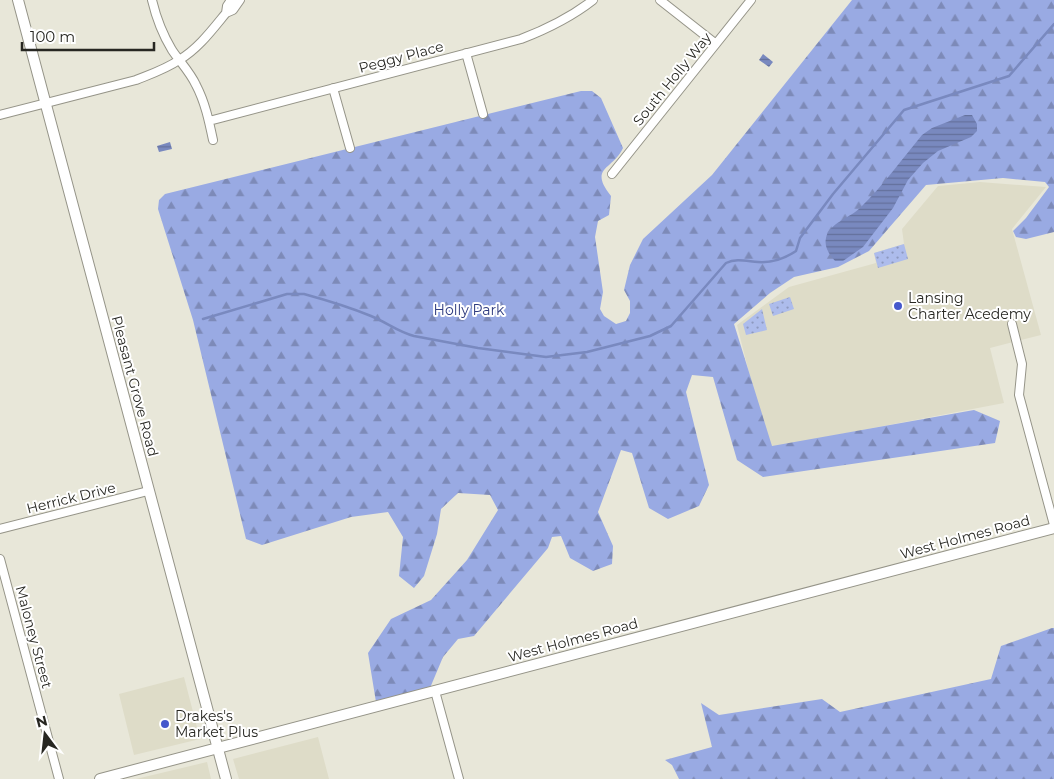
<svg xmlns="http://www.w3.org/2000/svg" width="1054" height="779" font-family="Montserrat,sans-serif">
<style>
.built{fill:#dedcc8}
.green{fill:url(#green-dots)}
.forest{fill:url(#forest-firs)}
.water{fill:url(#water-rules)}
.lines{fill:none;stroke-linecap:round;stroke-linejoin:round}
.stream{stroke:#7989bf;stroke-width:2.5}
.minor-casing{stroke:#959488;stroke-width:10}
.tertiary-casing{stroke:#959488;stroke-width:12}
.minor{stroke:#fff;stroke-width:8}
.tertiary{stroke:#fff;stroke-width:10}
.poi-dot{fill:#4558cc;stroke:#fff;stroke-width:2}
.labels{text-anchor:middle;stroke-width:4;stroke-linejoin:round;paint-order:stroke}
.street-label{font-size:14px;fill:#272722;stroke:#fff}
.poi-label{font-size:14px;fill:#272722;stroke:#fff;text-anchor:start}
.park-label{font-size:14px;fill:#2e3b7f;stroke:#fff}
</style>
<defs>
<pattern id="green-dots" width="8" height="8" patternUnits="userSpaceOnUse" patternTransform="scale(1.25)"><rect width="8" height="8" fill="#adbcec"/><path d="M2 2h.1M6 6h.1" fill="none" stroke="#8d99bf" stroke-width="1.8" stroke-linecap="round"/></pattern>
<pattern id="forest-firs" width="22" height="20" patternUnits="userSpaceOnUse" patternTransform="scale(1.25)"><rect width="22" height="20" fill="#99aae3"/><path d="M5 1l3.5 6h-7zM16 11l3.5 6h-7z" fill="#7d8ab8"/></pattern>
<pattern id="water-rules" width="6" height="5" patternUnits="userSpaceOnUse" patternTransform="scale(1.25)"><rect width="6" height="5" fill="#7989bf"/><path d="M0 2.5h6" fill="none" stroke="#63709b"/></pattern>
</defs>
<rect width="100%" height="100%" fill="#e8e7d9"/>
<!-- built -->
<path class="built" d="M 980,182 L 1046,187 L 1012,229 L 1041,335 L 990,348 L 1004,403 L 768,448 L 737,325 L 789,287 L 876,263 L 874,253 L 904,244 L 902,229 L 938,186 Z
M 184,677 L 200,739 L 134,755 L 119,694 Z
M 318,737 L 329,779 L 239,779 L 233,759 Z
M 207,762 L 211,779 L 136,779 Z"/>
<!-- green -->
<path class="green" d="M 904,244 L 908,259 L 878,268 L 874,253 Z
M 790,297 L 794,309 L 773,316 L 769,304 Z
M 762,309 L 767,330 L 746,335 L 743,324 Z"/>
<!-- forest -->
<path class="forest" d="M 852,0 L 1054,0 L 1054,232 L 1026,239 L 1016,237 L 1013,231 L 1026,218 L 1049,187 L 1045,182 L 1003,178 L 926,185 L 869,251 L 838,267 L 794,277 L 770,293 L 734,324 L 772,446 L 974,410 L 1000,421 L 995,443 L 763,477 L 737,460 L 713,377 L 692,375 L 686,392 L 709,485 L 699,506 L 668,519 L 649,508 L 632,453 L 621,450 L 598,512 L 613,546 L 612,564 L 593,571 L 570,558 L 561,536 L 552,537 L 548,548 L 474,636 L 458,639 L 443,657 L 430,688 L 376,702 L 368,653 L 391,619 L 431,600 L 467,560 L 498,510 L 490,495 L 458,493 L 441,509 L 437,534 L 424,576 L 414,588 L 399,576 L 403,537 L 388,512 L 351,517 L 262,545 L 246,539 L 193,320 L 158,209 L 159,200 L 165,194 L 581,91 L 592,91 L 601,98 L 623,148 C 613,170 588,167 611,196 L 609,215 L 598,221 L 595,237 L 603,292 L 600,309 L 604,316 L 616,324 L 626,321 L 630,313 L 630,301 L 624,290 L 630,265 L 643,239 L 712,175 Z
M 1052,628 L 1054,628 L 1054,779 L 679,779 L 672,765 L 665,760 L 712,747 L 701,703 L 719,715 L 822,699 L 840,712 L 991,679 L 1001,646 Z"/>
<!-- water -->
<path class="water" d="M 763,54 L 773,62 L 769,67 L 759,60 Z
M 965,115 L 972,115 L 977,124 L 977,131 L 971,137 L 938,151 L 923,163 L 908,180 L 893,208 L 863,247 L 843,261 L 835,261 C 829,254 824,247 826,238 C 829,223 850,218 860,208 C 883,186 902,159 922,135 L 932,128 Z
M 170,142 L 172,149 L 159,152 L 157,146 Z"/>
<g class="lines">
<!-- stream -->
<path class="stream" d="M 203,319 L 287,294 L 304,294 C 326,300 349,307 371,316 C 386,322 398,332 414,336 L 478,348 L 546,357 L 587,352 L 650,336 L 671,326 L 726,263 C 736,258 746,261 758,262 C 771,263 784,259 796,251 L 800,238 L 833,194 L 904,110 L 1009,76 L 1054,24"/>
<!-- minor casing -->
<g class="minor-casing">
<path id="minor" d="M 152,0 C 156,17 163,35 172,50 C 180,62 190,72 196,85 C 205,102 209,121 213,140
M 231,0 L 227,6 L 226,13 L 233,10 L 240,0
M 660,0 L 716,44
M 466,53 L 483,114
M 333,88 L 350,148
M 0,115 L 136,80 C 151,74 166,69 179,60 C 198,49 212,30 226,13
M 209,121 L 521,39 C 547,29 570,18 593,0
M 612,174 L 751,0
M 1012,324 L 1022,364 L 1019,395 L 1054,525
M 0,529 L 148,491
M 0,559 L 59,779
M 435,691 L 459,779"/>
</g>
<!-- tertiary casing -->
<g class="tertiary-casing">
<path id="tertiary" d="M 18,0 L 226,779
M 100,779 L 1054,528"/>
</g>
<!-- minor -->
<use href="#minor" class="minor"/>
<!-- tertiary -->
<use href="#tertiary" class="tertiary"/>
</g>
<!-- markers -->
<g class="poi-dot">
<circle cx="898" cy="306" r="5"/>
<circle cx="165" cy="724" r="5"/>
</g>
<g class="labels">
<!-- street labels -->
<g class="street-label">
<text transform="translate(401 57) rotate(-15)" y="5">Peggy Place</text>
<text transform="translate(672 79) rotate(-51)" y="5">South Holly Way</text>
<text transform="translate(135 386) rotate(75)" y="5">Pleasant Grove Road</text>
<text transform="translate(71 498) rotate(-14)" y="5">Herrick Drive</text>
<text transform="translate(965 537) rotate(-15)" y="5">West Holmes Road</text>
<text transform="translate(34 637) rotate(75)" y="5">Maloney Street</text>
<text transform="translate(573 640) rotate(-15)" y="5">West Holmes Road</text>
</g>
<!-- poi labels -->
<g class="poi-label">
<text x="908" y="303">Lansing<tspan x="908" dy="16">Charter Acedemy</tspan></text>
<text x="175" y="721">Drakes's<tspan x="175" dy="16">Market Plus</tspan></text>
</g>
<!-- park labels -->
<g class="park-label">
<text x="469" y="315">Holly Park</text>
</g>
</g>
<!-- north arrow -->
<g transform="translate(45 734) rotate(345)" stroke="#ffffff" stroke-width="4" paint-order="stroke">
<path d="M0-4L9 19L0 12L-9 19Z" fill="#272722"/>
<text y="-8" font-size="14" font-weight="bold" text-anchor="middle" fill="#272722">N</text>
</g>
<!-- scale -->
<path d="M22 42v8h132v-8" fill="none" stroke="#272722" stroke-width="2.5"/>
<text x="30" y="42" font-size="15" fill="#272722" stroke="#ffffff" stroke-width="4" paint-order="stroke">100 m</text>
</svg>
